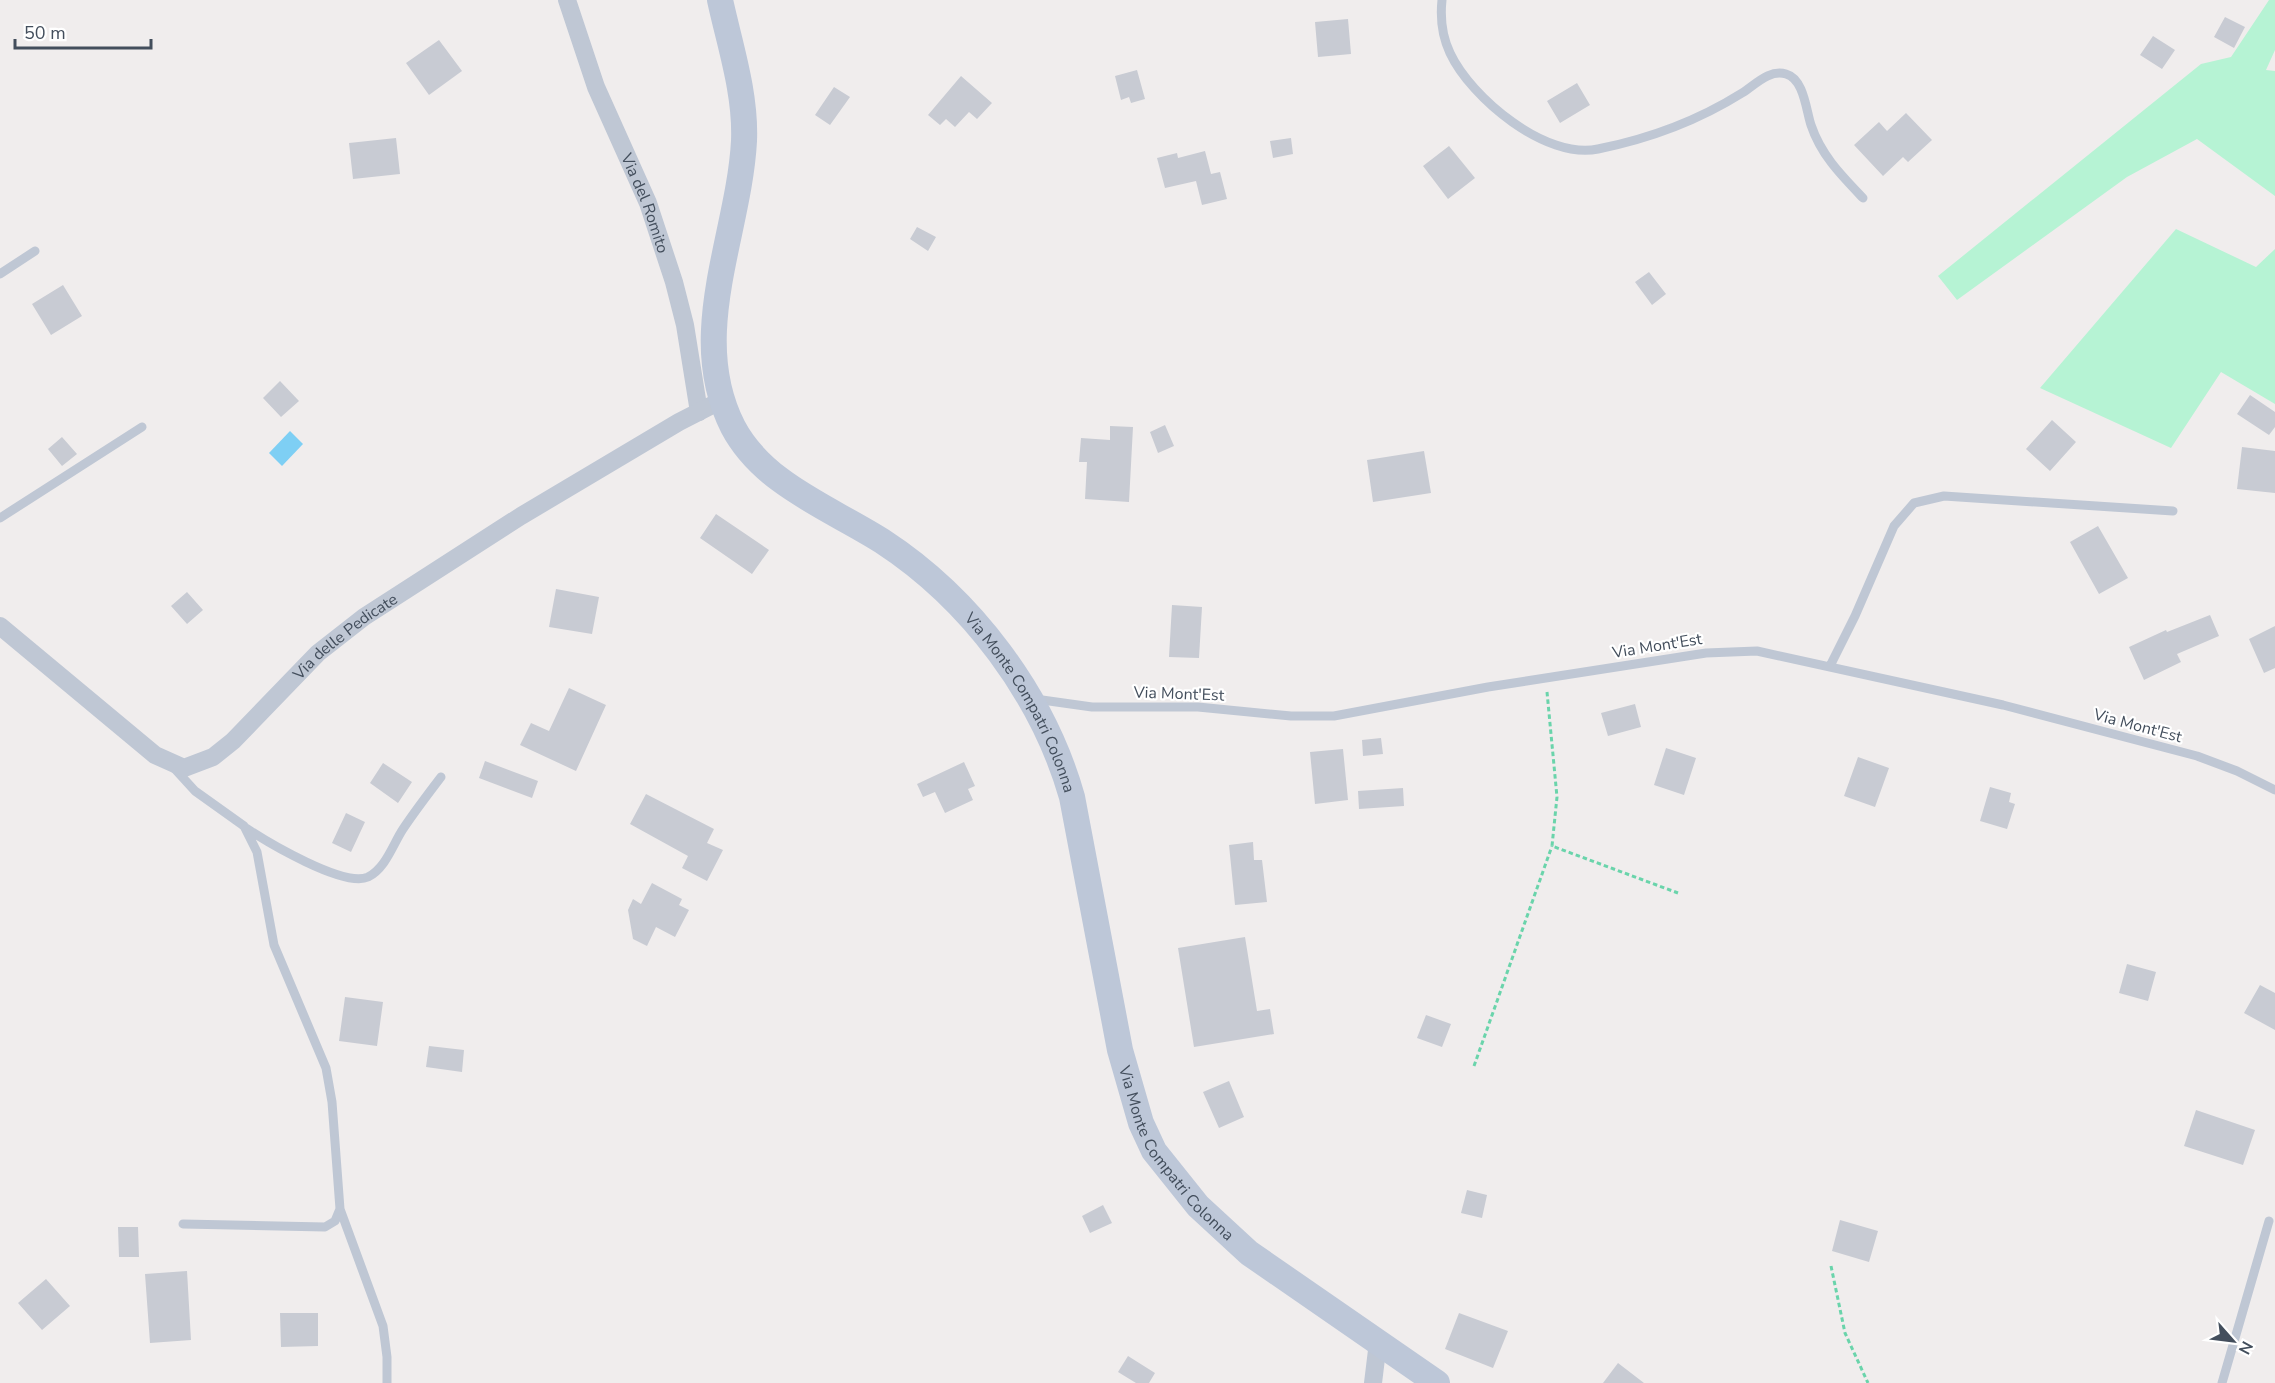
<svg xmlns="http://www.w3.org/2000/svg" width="2275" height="1383" font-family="'Nunito Sans',sans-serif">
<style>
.green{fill:#b6f3d4}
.water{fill:#7ecff4}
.building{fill:#c8cbd3}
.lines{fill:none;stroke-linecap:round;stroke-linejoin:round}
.path{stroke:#6ad4ab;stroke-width:3;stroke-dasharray:4.5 3;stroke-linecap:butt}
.lane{stroke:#bfc7d4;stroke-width:9}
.street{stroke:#bfc7d4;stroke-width:18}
.secondary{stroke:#bdc7d8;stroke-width:26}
.labels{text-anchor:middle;stroke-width:4.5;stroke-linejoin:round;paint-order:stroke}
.street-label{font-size:16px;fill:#434e5c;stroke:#fff}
</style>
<rect width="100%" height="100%" fill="#f0eded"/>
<!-- green -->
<path class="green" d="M 2269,0 L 2275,0 L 2275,50 L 2266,70 L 2275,71 L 2275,196 L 2197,139 L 2127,177 L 1957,300 L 1938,276 L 2201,64 L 2231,57 Z
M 2176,229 L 2256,267 L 2275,249 L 2275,404 L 2221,372 L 2171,448 L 2040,388 Z"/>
<!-- water -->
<path class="water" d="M 290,431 L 303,444 L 282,466 L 269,453 Z"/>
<!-- building -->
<path class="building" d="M 2225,17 L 2245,27 L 2234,48 L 2214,37 Z
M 1348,19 L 1351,54 L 1318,57 L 1315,22 Z
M 2153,36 L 2175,50 L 2162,69 L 2140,55 Z
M 439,40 L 462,71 L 429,95 L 406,63 Z
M 1137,70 L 1145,99 L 1131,103 L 1129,97 L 1121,100 L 1115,76 Z
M 961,76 L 992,103 L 977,119 L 969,112 L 955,127 L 946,119 L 940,125 L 928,115 Z
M 1577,83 L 1590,105 L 1560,123 L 1547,101 Z
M 834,87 L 850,97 L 830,125 L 815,115 Z
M 1906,113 L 1932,140 L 1908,162 L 1903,157 L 1883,176 L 1854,145 L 1879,122 L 1887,131 Z
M 396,138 L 400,174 L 353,179 L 349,143 Z
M 1291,138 L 1293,154 L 1273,158 L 1270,141 Z
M 1449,146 L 1475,178 L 1448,199 L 1423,166 Z
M 1205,151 L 1211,174 L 1220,172 L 1227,199 L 1202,205 L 1196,181 L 1165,188 L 1157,158 L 1177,153 L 1178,158 Z
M 917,227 L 936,237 L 928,251 L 910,239 Z
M 1649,272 L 1666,294 L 1652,305 L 1635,282 Z
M 63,285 L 82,316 L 51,335 L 32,304 Z
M 280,381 L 299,401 L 281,417 L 263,398 Z
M 2250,395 L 2275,412 L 2275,427 L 2269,435 L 2237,414 Z
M 2052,420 L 2076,442 L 2050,471 L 2026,449 Z
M 1165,425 L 1174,446 L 1158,453 L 1150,432 Z
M 1110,426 L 1133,427 L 1129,502 L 1085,499 L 1087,462 L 1079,462 L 1081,438 L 1110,440 Z
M 62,437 L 77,454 L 62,466 L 48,449 Z
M 2242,447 L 2275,451 L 2275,493 L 2237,489 Z
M 1424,451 L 1431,493 L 1373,502 L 1367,460 Z
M 716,514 L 769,550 L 752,574 L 700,538 Z
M 2098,526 L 2128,578 L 2099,594 L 2070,542 Z
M 556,589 L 599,597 L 592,634 L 549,627 Z
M 187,592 L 203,610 L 187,624 L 171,606 Z
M 1172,605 L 1202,607 L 1199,658 L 1169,657 Z
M 2210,615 L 2219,636 L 2177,654 L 2181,662 L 2144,680 L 2129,647 L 2166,630 L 2167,632 Z
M 2275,626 L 2275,668 L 2264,673 L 2249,639 Z
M 569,688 L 606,705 L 576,771 L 520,745 L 531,723 L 549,731 Z
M 1635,704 L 1641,727 L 1608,736 L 1601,713 Z
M 1381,738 L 1383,754 L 1363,756 L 1362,740 Z
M 1666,748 L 1696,758 L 1684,795 L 1654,785 Z
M 1343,749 L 1348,800 L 1315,804 L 1310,752 Z
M 1858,757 L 1889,768 L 1875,807 L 1844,796 Z
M 485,761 L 538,781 L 532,798 L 479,778 Z
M 964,762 L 975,786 L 968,789 L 973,800 L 945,813 L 935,792 L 923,797 L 917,784 Z
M 383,763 L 412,782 L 398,803 L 370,783 Z
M 1990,787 L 2011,793 L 2009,802 L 2015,804 L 2007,829 L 1980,821 Z
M 1403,788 L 1404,806 L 1359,809 L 1358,791 Z
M 646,794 L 714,829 L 707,843 L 723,850 L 707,881 L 682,868 L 688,856 L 630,824 Z
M 346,813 L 365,822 L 351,852 L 332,843 Z
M 1253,842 L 1254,860 L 1262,860 L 1267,902 L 1235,905 L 1229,845 Z
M 652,883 L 682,899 L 679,905 L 689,910 L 675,937 L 656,927 L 647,946 L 633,939 L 628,910 L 633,899 L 641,904 Z
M 1245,937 L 1257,1011 L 1270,1009 L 1274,1034 L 1194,1047 L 1178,948 Z
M 2127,964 L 2156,972 L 2148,1001 L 2119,993 Z
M 2260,985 L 2275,993 L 2275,1030 L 2244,1013 Z
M 345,997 L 383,1002 L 377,1046 L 339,1041 Z
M 1426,1015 L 1451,1024 L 1442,1047 L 1417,1038 Z
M 429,1046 L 464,1050 L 462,1072 L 426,1067 Z
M 1229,1081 L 1244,1117 L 1219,1128 L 1203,1092 Z
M 2196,1110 L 2255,1130 L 2243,1165 L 2184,1146 Z
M 1467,1190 L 1487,1195 L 1482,1218 L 1461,1213 Z
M 1103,1205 L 1112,1223 L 1090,1233 L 1082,1216 Z
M 1840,1220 L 1878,1231 L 1869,1262 L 1832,1251 Z
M 118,1227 L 138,1227 L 139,1257 L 119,1257 Z
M 187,1271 L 191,1340 L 150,1343 L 145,1274 Z
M 46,1279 L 70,1306 L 42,1330 L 18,1303 Z
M 280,1313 L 318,1313 L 318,1346 L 281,1347 Z
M 1459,1313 L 1508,1331 L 1493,1368 L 1445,1349 Z
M 1128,1356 L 1155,1373 L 1149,1383 L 1136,1383 L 1118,1372 Z
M 1618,1363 L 1644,1383 L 1603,1383 Z"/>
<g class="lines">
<!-- path -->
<path class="path" d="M 1547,692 L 1557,797 L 1552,846 L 1678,893
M 1474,1066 L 1552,846
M 1831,1266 L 1845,1333 L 1868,1383"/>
<!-- lane -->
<path class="lane" d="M 1442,0 C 1440,19 1442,36 1450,53 C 1471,98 1546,160 1598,149 C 1648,139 1699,120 1742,93 C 1755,85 1769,69 1786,74 C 1804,79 1806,110 1811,125 C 1821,155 1841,175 1863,198
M 0,274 L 35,251
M 0,518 L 142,427
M 1830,666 L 1855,616 L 1894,526 L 1914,503 L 1944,496 L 2173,511
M 1035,699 L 1092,707 L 1198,707 L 1291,716 L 1334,716 L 1488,687 L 1706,653 L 1757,651 L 2003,705 L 2197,756 L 2237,771 L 2275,790
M 174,768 L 195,791 L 244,826 L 257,852 L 274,945 L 326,1068 L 332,1102 L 340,1209 L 383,1326 L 387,1357 L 387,1383
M 246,828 C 267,842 344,888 368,877 C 386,868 393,844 403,829 C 415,811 428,794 441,777
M 183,1224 L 325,1227 L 335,1221 L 340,1209
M 2222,1383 L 2269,1221"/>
<!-- street -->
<g class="street">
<path id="s1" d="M 567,0 L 596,87 L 648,203 L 674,282 L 685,325 L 699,412"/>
<path id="s2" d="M 0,626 L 155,755 L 184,768 L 213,757 L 233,741 L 318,653 L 364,617 L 521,516 L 679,422 L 722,400"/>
<path d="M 1373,1383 L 1378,1342"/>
</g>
<!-- secondary -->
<path class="secondary" id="s3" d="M 720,0 C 730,46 746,93 744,141 C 739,235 686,335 733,427 C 763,484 830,508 882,541 C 971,599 1043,695 1072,797 L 1120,1050 L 1141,1123 L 1154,1151 L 1198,1206 L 1249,1253 L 1437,1383"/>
</g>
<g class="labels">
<!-- street labels -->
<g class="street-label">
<text dy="6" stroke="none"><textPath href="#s1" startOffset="218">Via del Romito</textPath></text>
<text dy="6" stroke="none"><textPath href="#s2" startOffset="444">Via delle Pedicate</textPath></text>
<text transform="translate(1657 645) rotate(-9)" y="6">Via Mont'Est</text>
<text transform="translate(1179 693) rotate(2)" y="6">Via Mont'Est</text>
<text dy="6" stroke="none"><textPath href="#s3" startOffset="842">Via Monte Compatri Colonna</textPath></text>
<text transform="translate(2138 725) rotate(15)" y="6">Via Mont'Est</text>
<text dy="6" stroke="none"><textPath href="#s3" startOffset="1328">Via Monte Compatri Colonna</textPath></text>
</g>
</g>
<!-- north arrow -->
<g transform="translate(2233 1341) rotate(118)" stroke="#ffffff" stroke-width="4.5" paint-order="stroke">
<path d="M0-4.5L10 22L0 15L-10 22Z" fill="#434e5c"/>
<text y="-9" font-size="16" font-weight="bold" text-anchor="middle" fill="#434e5c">N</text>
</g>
<!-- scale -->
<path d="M15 39v9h136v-9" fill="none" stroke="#434e5c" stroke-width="3"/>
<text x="24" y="39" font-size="18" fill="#434e5c" stroke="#ffffff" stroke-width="4.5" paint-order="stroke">50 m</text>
</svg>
